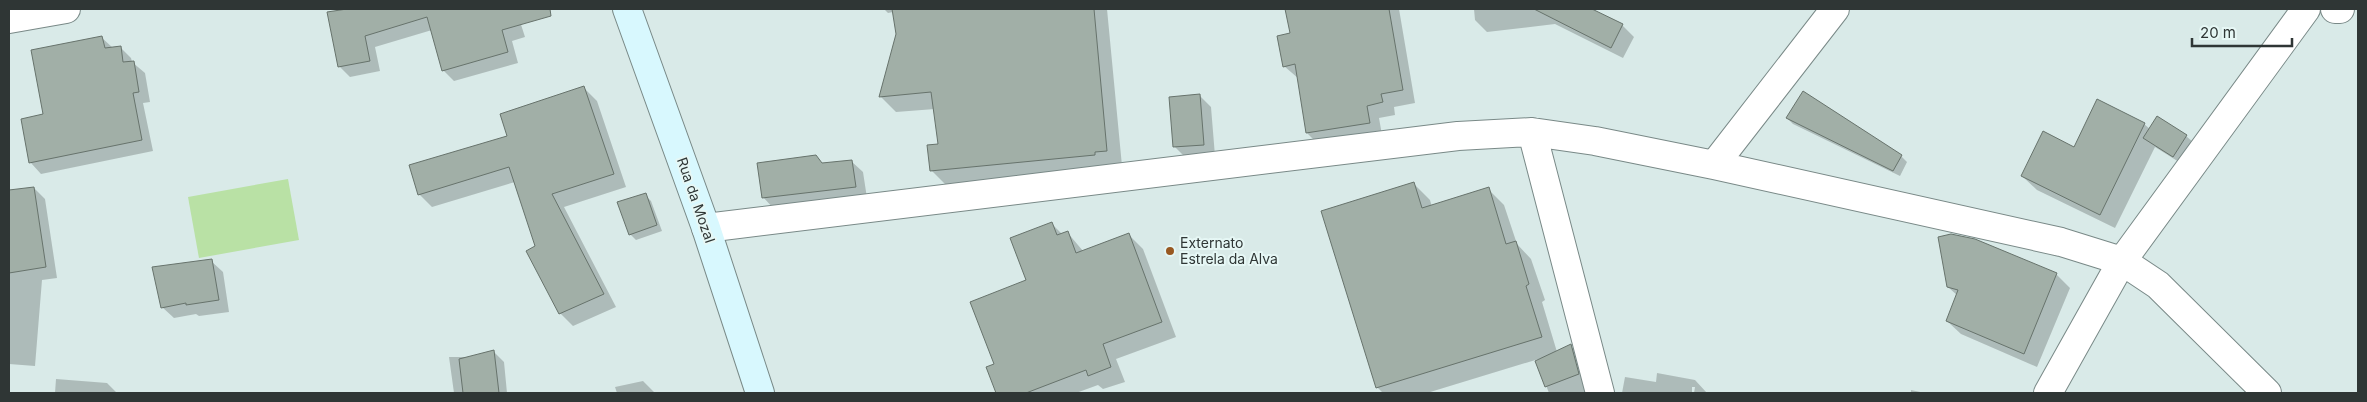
<svg xmlns="http://www.w3.org/2000/svg" width="2367" height="402" font-family="Inter,sans-serif">
<style>
.park{fill:#b9e1a5}
.shadow{fill:#0003}
.building{fill:#a1afa7;stroke:#67736c}
.lines{fill:none;stroke-linecap:round;stroke-linejoin:round}
.street-casing{stroke:#798987;stroke-width:30}
.secondary-casing{stroke:#798987;stroke-width:30}
.street{stroke:#fff;stroke-width:28}
.secondary{stroke:#d8f8fe;stroke-width:28}
.poi-dot{fill:#985821;stroke:#e6f7f5;stroke-width:2}
.labels{text-anchor:middle;stroke-width:4;stroke-linejoin:round;paint-order:stroke}
.street-label{font-size:14px;fill:#2f3635;stroke:#e6f7f5}
.poi-label{font-size:14px;fill:#2f3635;stroke:#e6f7f5;text-anchor:start}
</style>
<rect width="100%" height="100%" fill="#d9eae8"/>
<!-- park -->
<path class="park" d="M 288,179 L 299,240 L 199,258 L 188,197 Z"/>
<!-- shadow -->
<path class="shadow" d="M 354,9 L 432,9 L 433,12 L 443,9 L 516,9 L 525,37 L 512,41 L 518,63 L 454,81 L 443,70 L 432,30 L 375,47 L 380,71 L 350,77 L 339,66 L 329,13 Z
M 884,9 L 1107,9 L 1122,166 L 947,186 L 931,170 L 939,145 L 935,109 L 896,112 L 880,96 L 897,34 L 893,12 L 888,13 Z
M 1286,9 L 1399,9 L 1415,103 L 1394,107 L 1395,115 L 1379,118 L 1382,135 L 1320,146 L 1307,133 L 1299,79 L 1284,66 L 1291,34 Z
M 1474,9 L 1589,9 L 1622,25 L 1634,37 L 1623,58 L 1555,24 L 1487,32 L 1475,20 Z
M 101,37 L 113,48 L 120,47 L 131,58 L 132,62 L 145,73 L 150,102 L 143,103 L 153,151 L 41,174 L 31,163 L 22,120 L 45,115 Z
M 584,88 L 597,101 L 626,187 L 564,207 L 616,307 L 573,326 L 560,313 L 515,182 L 432,207 L 419,194 Z
M 1199,95 L 1211,107 L 1215,156 L 1186,158 L 1174,146 Z
M 1787,118 L 1901,156 L 1907,162 L 1900,176 L 1793,124 Z
M 2144,124 L 2150,129 L 2186,136 L 2193,142 L 2179,162 L 2155,147 L 2115,228 L 2037,190 L 2022,176 L 2075,149 Z
M 851,161 L 863,172 L 867,198 L 774,209 L 763,197 Z
M 1414,184 L 1430,200 L 1432,207 L 1488,189 L 1504,205 L 1517,244 L 1531,259 L 1545,300 L 1542,302 L 1557,352 L 1571,346 L 1577,352 L 1587,393 L 1549,393 L 1537,362 L 1542,358 L 1427,393 L 1383,393 L 1377,387 Z
M 34,188 L 45,199 L 57,278 L 42,280 L 35,366 L 9,364 L 9,191 Z
M 645,195 L 651,201 L 662,231 L 636,240 L 630,234 Z
M 1051,223 L 1062,234 L 1067,232 L 1083,251 L 1129,235 L 1143,249 L 1176,337 L 1116,359 L 1125,382 L 1103,389 L 1098,385 L 1076,393 L 998,393 L 988,368 L 996,365 Z
M 211,261 L 223,272 L 229,312 L 199,316 L 196,314 L 174,318 L 162,307 Z
M 2056,274 L 2070,288 L 2037,367 L 1961,334 L 1947,321 L 1958,296 L 1948,287 Z
M 494,352 L 504,362 L 507,393 L 454,393 L 449,357 L 472,357 Z
M 1657,373 L 1695,380 L 1707,393 L 1694,393 L 1695,387 L 1692,387 L 1692,393 L 1622,393 L 1625,377 L 1656,382 Z
M 56,379 L 107,383 L 117,393 L 55,393 Z
M 643,381 L 655,393 L 617,393 L 615,387 Z
M 1911,390 L 1925,393 L 1911,393 Z"/>
<!-- building -->
<path class="building" d="M 347,9 L 550,9 L 551,16 L 502,30 L 508,52 L 442,71 L 427,17 L 365,36 L 370,61 L 338,67 L 327,12 Z
M 892,9 L 1094,9 L 1107,151 L 1095,152 L 1095,155 L 930,171 L 927,145 L 938,144 L 931,92 L 879,97 L 896,34 Z
M 1285,9 L 1389,9 L 1403,90 L 1381,94 L 1383,102 L 1367,106 L 1370,123 L 1306,133 L 1295,64 L 1283,67 L 1277,36 L 1290,33 Z
M 1534,9 L 1592,9 L 1623,24 L 1611,48 Z
M 102,36 L 105,48 L 121,46 L 123,62 L 134,61 L 139,92 L 133,93 L 142,140 L 29,163 L 21,119 L 43,114 L 31,50 Z
M 584,86 L 614,174 L 552,194 L 604,294 L 559,314 L 526,251 L 535,246 L 509,167 L 418,195 L 409,165 L 507,136 L 500,114 Z
M 1803,91 L 1902,155 L 1893,171 L 1786,118 Z
M 1200,94 L 1204,145 L 1173,147 L 1169,97 Z
M 2097,99 L 2145,123 L 2100,215 L 2021,176 L 2043,131 L 2074,147 Z
M 2157,116 L 2187,135 L 2173,157 L 2143,138 Z
M 816,155 L 822,163 L 852,160 L 856,187 L 762,198 L 757,163 Z
M 1414,182 L 1422,208 L 1489,187 L 1506,244 L 1516,241 L 1529,284 L 1526,286 L 1542,337 L 1376,388 L 1321,211 Z
M 34,187 L 46,267 L 9,273 L 9,190 Z
M 646,193 L 657,225 L 629,235 L 617,202 Z
M 1052,222 L 1057,235 L 1068,231 L 1076,253 L 1129,233 L 1162,322 L 1103,344 L 1111,367 L 1088,376 L 1086,370 L 1026,393 L 996,393 L 986,367 L 994,364 L 970,302 L 1026,280 L 1010,238 Z
M 1951,234 L 1975,239 L 2057,273 L 2024,354 L 1946,321 L 1958,290 L 1947,287 L 1938,237 Z
M 212,259 L 219,300 L 186,305 L 186,303 L 161,308 L 152,267 Z
M 1571,344 L 1579,374 L 1545,387 L 1535,361 Z
M 494,350 L 499,393 L 463,393 L 459,359 Z"/>
<g class="lines">
<!-- street casing -->
<g class="street-casing">
<path id="street" d="M 2335,9 L 2340,9
M 9,19 L 66,9
M 1532,132 L 1600,393
M 1714,165 L 1835,9
M 706,228 L 1458,136 L 1532,132 L 1595,141 L 1714,165 L 2061,242 L 2122,261 L 2158,285 L 2267,393
M 2048,393 L 2122,261 L 2306,9"/>
</g>
<!-- secondary casing -->
<g class="secondary-casing">
<path id="secondary" d="M 627,9 L 706,228 L 760,393"/>
</g>
<!-- street -->
<use href="#street" class="street"/>
<!-- secondary -->
<use href="#secondary" class="secondary"/>
</g>
<!-- markers -->
<circle class="poi-dot" cx="1170" cy="251" r="5"/>
<g class="labels">
<!-- street labels -->
<g class="street-label">
<text transform="translate(696 200) rotate(71)" y="5">Rua da Mozal</text>
</g>
<!-- poi labels -->
<g class="poi-label">
<text x="1180" y="248">Externato<tspan x="1180" dy="16">Estrela da Alva</tspan></text>
</g>
</g>
<!-- border -->
<rect width="2367" height="402" fill="none" stroke="#2f3635" stroke-width="20"/>
<!-- scale -->
<path d="M2192 38v8h100v-8" fill="none" stroke="#2f3635" stroke-width="2.5"/>
<text x="2200" y="38" font-size="15" fill="#2f3635" stroke="#e6f7f5" stroke-width="4" paint-order="stroke">20 m</text>
</svg>
